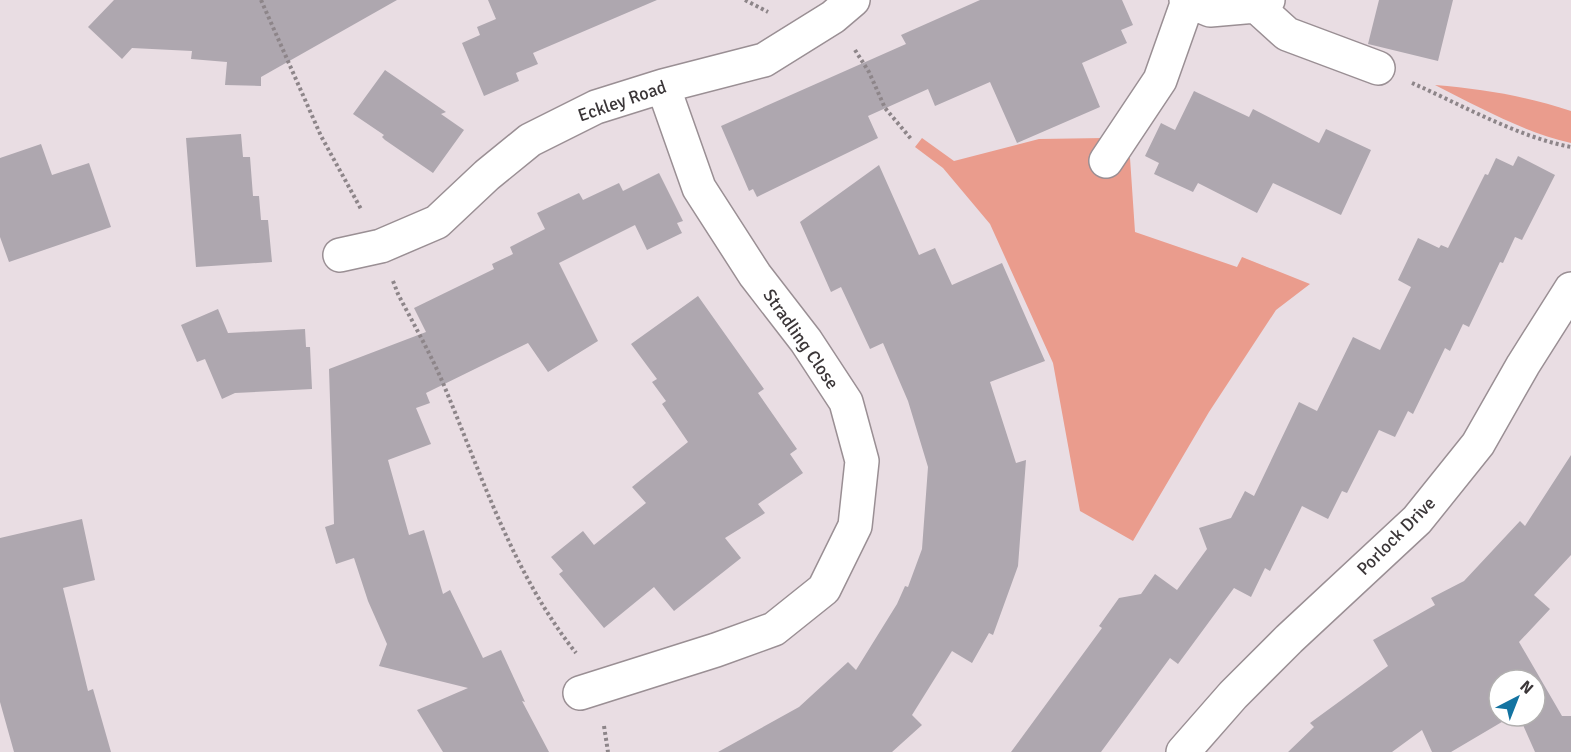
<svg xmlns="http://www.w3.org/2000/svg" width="1571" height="752" font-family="Signika,sans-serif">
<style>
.green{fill:#ea9c8d}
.building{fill:#aea7af}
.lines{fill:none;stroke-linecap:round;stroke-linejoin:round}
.minor-casing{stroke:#9a8f94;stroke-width:36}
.path{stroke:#8d8589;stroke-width:4;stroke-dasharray:3 3;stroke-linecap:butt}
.minor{stroke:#fff;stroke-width:33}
.labels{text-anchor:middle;stroke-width:4.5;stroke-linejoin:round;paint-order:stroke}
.street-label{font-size:18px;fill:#3b3638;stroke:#fff}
</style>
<rect width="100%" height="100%" fill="#e9dde3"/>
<!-- green -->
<path class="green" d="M 1435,85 C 1484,89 1525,96 1571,111 L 1571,143 C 1523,132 1479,107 1435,85 Z
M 922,138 L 954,161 L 1039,139 L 1104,138 L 1130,158 L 1135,232 L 1237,267 L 1242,257 L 1310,284 L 1276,310 L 1209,412 L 1133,541 L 1080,511 L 1053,363 L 990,224 L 943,168 L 915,147 Z"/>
<!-- building -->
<path class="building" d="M 114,0 L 397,0 L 261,77 L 261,86 L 225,85 L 227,62 L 191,59 L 192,51 L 132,48 L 122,59 L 88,27 Z
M 488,0 L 657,0 L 533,53 L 538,64 L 516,73 L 519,81 L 484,96 L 462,43 L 480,35 L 477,27 L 496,19 Z
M 980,0 L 1122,0 L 1133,25 L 1121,30 L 1127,43 L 1082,63 L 1100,107 L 1017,143 L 990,82 L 935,106 L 928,89 L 868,116 L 878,138 L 757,197 L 753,189 L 749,191 L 721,126 L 906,44 L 901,35 Z
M 1379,0 L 1453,0 L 1438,61 L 1368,44 Z
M 385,70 L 446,112 L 441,114 L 464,130 L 433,173 L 385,140 L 382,137 L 384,135 L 353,114 Z
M 1194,91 L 1249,117 L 1253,109 L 1319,143 L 1326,129 L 1371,150 L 1341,215 L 1273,183 L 1257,213 L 1198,183 L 1193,192 L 1154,174 L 1159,163 L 1145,156 L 1161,123 L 1175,130 Z
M 241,134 L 243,157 L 250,157 L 253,196 L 259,196 L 261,220 L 268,220 L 272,262 L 196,267 L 186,138 Z
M 41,144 L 52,175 L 89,163 L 111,227 L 9,262 L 0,237 L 0,158 Z
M 1518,156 L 1555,175 L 1522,240 L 1515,237 L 1503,263 L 1500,262 L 1469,327 L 1463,324 L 1450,351 L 1445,348 L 1413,414 L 1408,411 L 1395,437 L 1379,430 L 1347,493 L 1342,491 L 1328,519 L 1302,506 L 1270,571 L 1265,568 L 1251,597 L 1234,588 L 1178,664 L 1170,658 L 1101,752 L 1011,752 L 1102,628 L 1099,626 L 1119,598 L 1141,594 L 1155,574 L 1177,590 L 1207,549 L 1199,528 L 1231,518 L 1245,491 L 1254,496 L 1299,402 L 1317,411 L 1353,337 L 1380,350 L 1411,287 L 1398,280 L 1418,238 L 1439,248 L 1441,245 L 1448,248 L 1485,174 L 1488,175 L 1496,158 L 1513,166 Z
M 879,165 L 919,255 L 935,248 L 952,285 L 1002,263 L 1045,361 L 990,382 L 1016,463 L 1026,460 L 1018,566 L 993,635 L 989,633 L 972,663 L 952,651 L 912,715 L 922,725 L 892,752 L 718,752 L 799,707 L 848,662 L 856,670 L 897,604 L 905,586 L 908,587 L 922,549 L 928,467 L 908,401 L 883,343 L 870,349 L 841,287 L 831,292 L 800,222 Z
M 659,173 L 683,221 L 677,223 L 682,233 L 647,250 L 635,225 L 559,263 L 598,341 L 548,372 L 528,343 L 426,393 L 430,403 L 416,408 L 431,444 L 388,460 L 409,535 L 424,530 L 443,594 L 450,590 L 483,658 L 501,650 L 525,702 L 522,701 L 549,752 L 443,752 L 417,710 L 468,688 L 379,666 L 387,644 L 368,601 L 354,558 L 336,564 L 325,527 L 334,524 L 329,369 L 426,332 L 414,308 L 494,269 L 492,264 L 513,254 L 510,247 L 545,229 L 537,213 L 579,193 L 583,200 L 619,183 L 623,191 Z
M 698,296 L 764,389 L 758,393 L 797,449 L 790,454 L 803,473 L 758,504 L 765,513 L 725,538 L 741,558 L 674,611 L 654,587 L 604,628 L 559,574 L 563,571 L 551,557 L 583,531 L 594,545 L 646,503 L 632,487 L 688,442 L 662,404 L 666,401 L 652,382 L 657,379 L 631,344 Z
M 218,309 L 228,333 L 305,329 L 306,347 L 310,347 L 312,389 L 235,393 L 222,399 L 205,359 L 197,362 L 181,325 Z
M 1571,455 L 1571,555 L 1534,595 L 1550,609 L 1519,642 L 1562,716 L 1571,716 L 1571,752 L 1535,752 L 1519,716 L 1535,716 L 1535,680 L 1499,680 L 1499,716 L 1512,716 L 1451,752 L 1432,752 L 1422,730 L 1392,752 L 1288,752 L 1314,727 L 1310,723 L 1388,666 L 1373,640 L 1435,605 L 1431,598 L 1464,581 L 1520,521 L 1525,526 Z
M 82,519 L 95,580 L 63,588 L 88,691 L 93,689 L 111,752 L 14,752 L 0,702 L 0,538 Z"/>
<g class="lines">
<!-- minor casing -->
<g class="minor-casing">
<path id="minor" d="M 1186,0 L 1210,10 L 1256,6 L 1268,0
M 1256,6 L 1287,34 L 1378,68
M 1106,161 L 1160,80 L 1188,1
M 340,255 L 381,246 L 437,222 L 487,175 L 530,140 L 596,107 L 663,86 L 764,60 L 833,17 L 853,0
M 580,693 L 716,650 L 774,629 L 824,589 L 855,526 L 862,461 L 846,402 L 806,341 L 755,275 L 699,188 L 663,86
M 1183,752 L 1233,695 L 1289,639 L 1417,520 L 1478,444 L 1523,365 L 1571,289"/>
</g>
<!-- path -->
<path class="path" d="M 261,0 L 321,136 L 361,209
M 745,0 L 768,12
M 855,50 L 869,72 L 885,108 L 912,140
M 1412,83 C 1462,105 1518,137 1571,147
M 393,281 L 398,294 C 414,325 432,356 445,388 C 483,479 514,575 576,653
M 604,726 L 608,752"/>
<!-- minor -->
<use href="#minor" class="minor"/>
</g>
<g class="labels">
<!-- street labels -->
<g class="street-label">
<text transform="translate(622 101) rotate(-19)" y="6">Eckley Road</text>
<text transform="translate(801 339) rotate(55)" y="6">Stradling Close</text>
<text transform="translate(1396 536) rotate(-45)" y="6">Porlock Drive</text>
</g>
</g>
<!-- north arrow -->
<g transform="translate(1517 698) rotate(42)"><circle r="28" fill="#ffffff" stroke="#b1afaf" stroke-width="1.5"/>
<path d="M0-4.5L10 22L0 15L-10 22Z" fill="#1373a1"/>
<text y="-9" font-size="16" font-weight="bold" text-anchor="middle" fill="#3b3638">N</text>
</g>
</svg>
